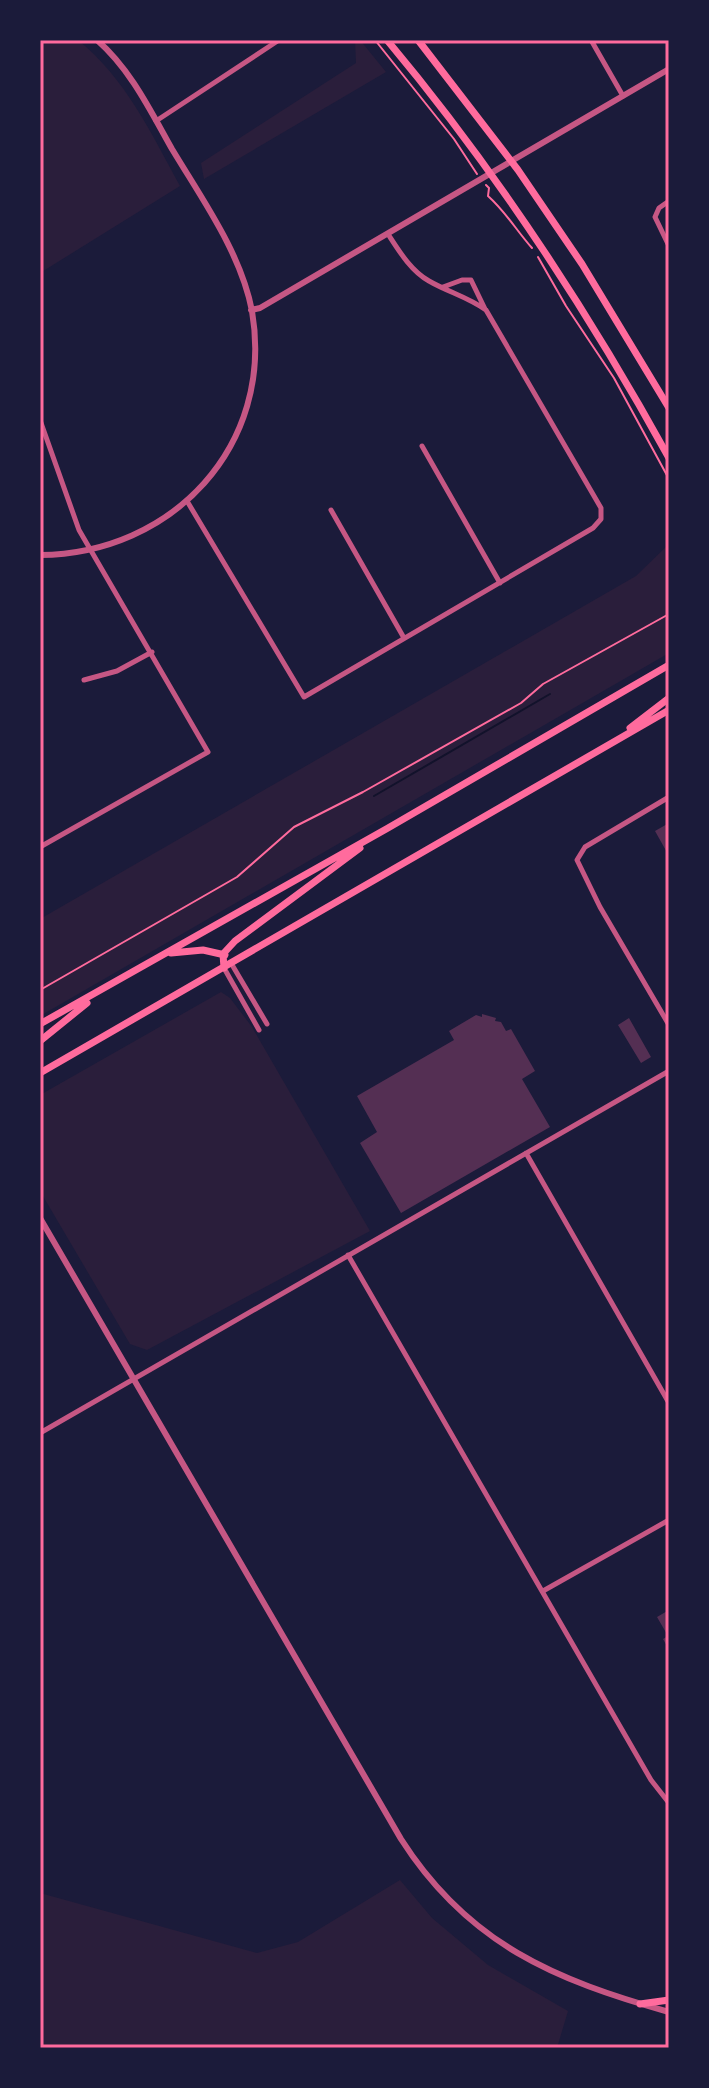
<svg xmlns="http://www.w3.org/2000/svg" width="709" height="2088" font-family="'Alegreya Sans',sans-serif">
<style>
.green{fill:#2a1e3b}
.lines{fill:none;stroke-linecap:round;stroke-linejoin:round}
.stream{stroke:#12122b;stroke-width:2}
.building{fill:#542f53}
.path{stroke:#ff6b9d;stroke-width:2}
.minor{stroke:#c65784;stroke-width:5}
.tertiary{stroke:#c65784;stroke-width:6}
.secondary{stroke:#ff6b9d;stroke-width:7}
.neatline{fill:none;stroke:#ff6b9d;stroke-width:3}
</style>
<rect width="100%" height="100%" fill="#1b1b3a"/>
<!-- green -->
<path class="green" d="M 40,40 L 78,40 C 126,79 151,133 180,186 L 40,273 Z
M 355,40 L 360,40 L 386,72 L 204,179 L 201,163 L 356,63 Z
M 669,544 L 669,653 L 40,1016 L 40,919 L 636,576 Z
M 221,992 L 230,998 L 252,1027 L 370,1231 L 147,1350 L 130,1344 L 40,1191 L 40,1095 Z
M 400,1880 L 432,1918 L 488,1965 L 568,2011 L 557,2048 L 40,2048 L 40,1893 L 257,1953 L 298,1942 Z"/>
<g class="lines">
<!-- stream -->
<path class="stream" d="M 374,796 L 550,694"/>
</g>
<!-- building -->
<path class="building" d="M 669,823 L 669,856 L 655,831 Z
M 482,1014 L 496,1018 L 495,1021 L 501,1022 L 506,1031 L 511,1029 L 535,1071 L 522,1079 L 550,1127 L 401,1213 L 360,1143 L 377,1132 L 357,1096 L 454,1040 L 449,1031 L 476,1015 L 482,1017 Z
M 629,1018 L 651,1057 L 641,1063 L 618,1025 Z
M 669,1610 L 669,1650 L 663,1639 L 668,1636 L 657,1617 Z"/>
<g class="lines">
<!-- path -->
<path class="path" d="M 375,40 L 454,139 L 477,174
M 486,185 L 489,188 L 488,196 C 506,212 516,230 532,248
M 538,257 L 566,306 L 614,378 L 669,479
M 40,990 L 237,877 L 294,827 L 363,792 L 521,703 L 543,684 L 669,614"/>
<!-- minor -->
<path class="minor" d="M 591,40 L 623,96
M 156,121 L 279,40
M 669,201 L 659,208 L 655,217 L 669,246
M 443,287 L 462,280 L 471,280 L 485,309
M 40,420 L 79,530 L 208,752 L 40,847
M 422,446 L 500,583
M 187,501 L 304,697 L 593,528 L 601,519 L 601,508 L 486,310 C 468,297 448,292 429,281 C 411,271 399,251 388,234
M 331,510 L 404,638
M 84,680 L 117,671 L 152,652
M 669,797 L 585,847 L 577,860 L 600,907 L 669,1025
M 231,963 L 267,1024
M 224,968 L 259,1030
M 526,1153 L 669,1403
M 348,1255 L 651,1780 L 669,1803
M 40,1433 L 669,1071
M 543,1591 L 669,1520"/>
<!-- tertiary -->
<path class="tertiary" d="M 251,310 L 260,308 L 669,69
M 40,555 C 172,554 275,446 252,311 C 241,253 202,199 172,149 C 150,110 131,70 97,40
M 40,1218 L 401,1839 C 468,1944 555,1980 669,2012"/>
<!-- secondary -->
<path class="secondary" d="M 387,40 C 495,169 588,311 669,458
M 418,40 L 518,170 L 582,264 L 669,408
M 630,728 L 669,698
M 171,953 L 203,950 L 225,955
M 224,968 L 223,954 L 235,941 L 360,848
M 40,1024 L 388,828 L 669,665
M 40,1041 L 87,1003
M 40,1073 L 669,710
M 640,2004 L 669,2000"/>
</g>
<!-- border -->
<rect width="709" height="2088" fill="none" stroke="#1b1b3a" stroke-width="84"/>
<rect x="42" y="42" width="625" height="2004" class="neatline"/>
</svg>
